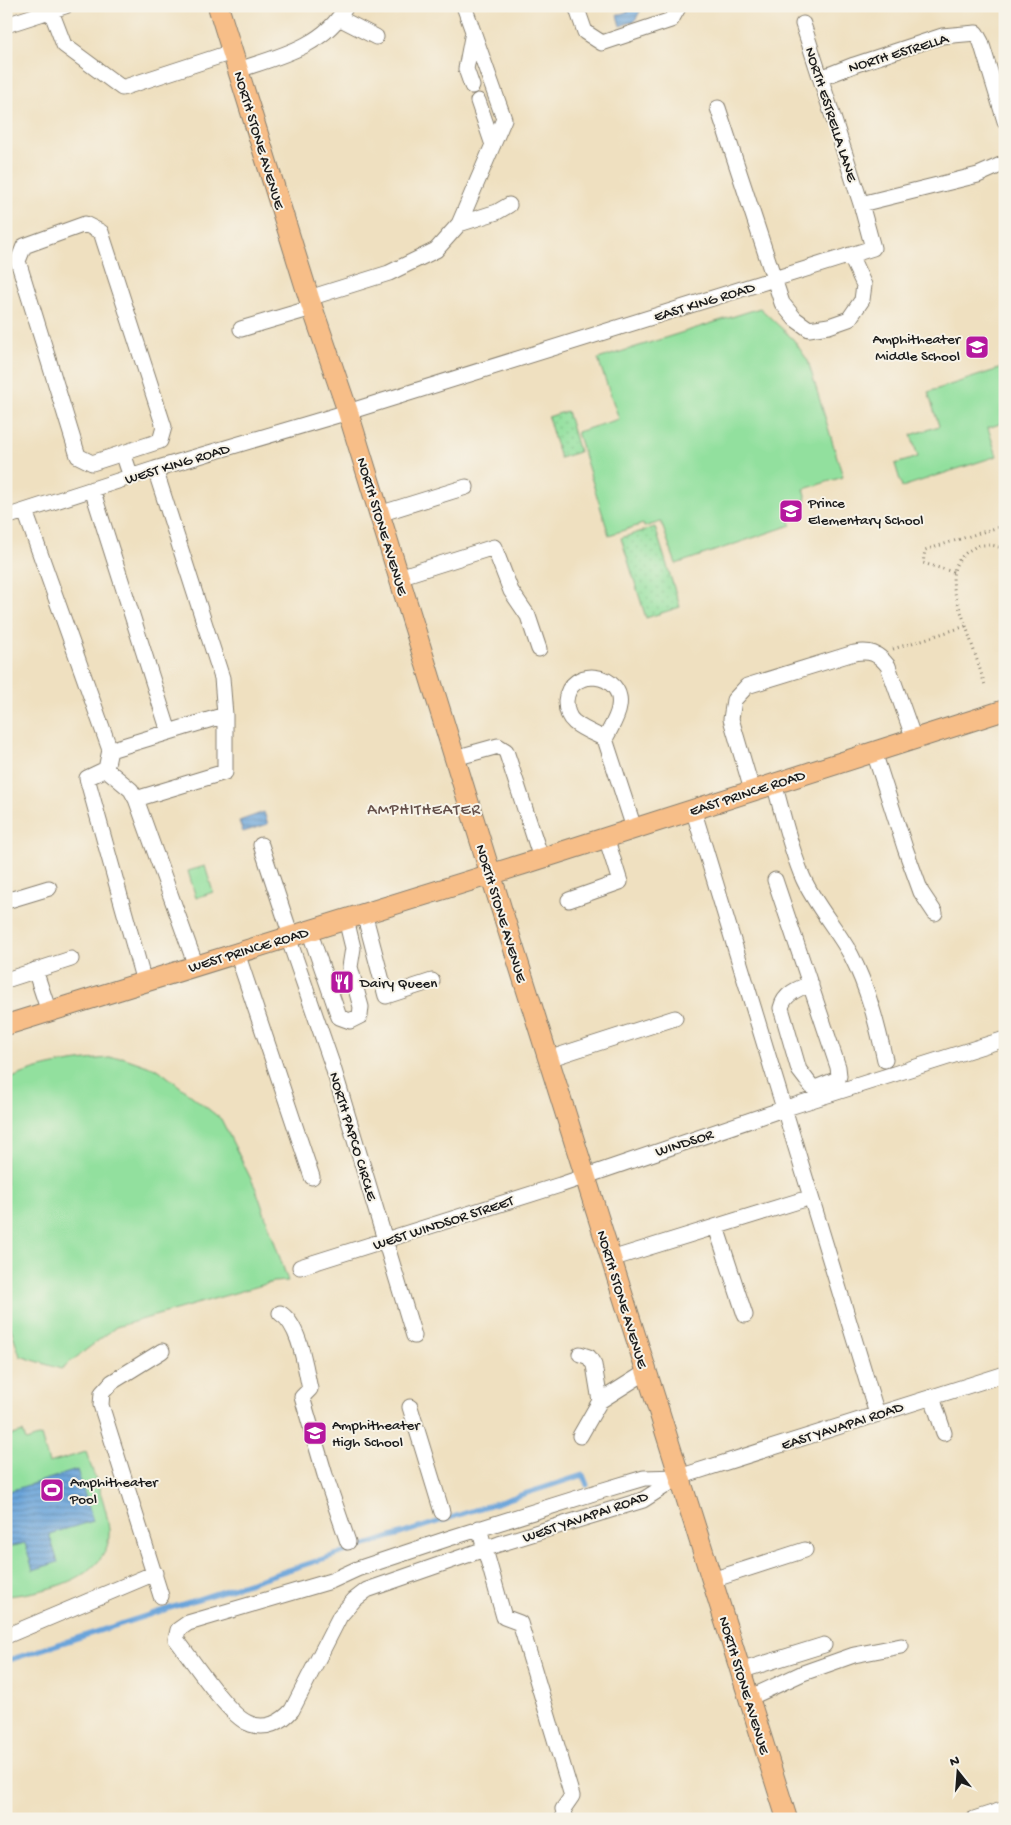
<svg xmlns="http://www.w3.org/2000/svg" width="1011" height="1825" font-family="'Gochi Hand',sans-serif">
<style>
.grass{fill:#92e09e;stroke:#577e5d}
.park{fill:url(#park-dots);stroke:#577e5d}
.water{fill:url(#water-rules);stroke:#43607b}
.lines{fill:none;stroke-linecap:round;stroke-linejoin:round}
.stream{stroke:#6aa4da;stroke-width:5}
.minor-casing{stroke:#867e6e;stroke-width:17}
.major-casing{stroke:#867e6e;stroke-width:22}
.path{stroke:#867e6e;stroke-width:3;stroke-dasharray:1 4;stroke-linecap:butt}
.minor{stroke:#fff;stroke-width:15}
.major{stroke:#f7be88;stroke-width:20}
.labels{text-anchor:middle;stroke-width:4;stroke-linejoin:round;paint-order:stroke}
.street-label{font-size:15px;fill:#1c1c1c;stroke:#f7f3e8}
.poi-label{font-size:15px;fill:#1c1c1c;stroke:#f7f3e8;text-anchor:start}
.neighbourhood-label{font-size:16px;letter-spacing:1px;fill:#66514b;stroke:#f7f3e8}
</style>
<defs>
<pattern id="park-dots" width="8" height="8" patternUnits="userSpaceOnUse" patternTransform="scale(1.25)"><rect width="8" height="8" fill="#92e09e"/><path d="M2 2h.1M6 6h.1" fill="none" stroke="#7dc088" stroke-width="1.8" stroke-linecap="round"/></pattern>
<pattern id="water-rules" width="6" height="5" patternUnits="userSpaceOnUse" patternTransform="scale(1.25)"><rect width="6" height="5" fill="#6aa4da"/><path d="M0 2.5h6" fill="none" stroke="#5685b0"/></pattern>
</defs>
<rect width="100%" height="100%" fill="#f7f3e8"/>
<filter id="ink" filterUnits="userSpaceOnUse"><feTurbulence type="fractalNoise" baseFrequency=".02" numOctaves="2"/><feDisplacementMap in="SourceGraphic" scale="10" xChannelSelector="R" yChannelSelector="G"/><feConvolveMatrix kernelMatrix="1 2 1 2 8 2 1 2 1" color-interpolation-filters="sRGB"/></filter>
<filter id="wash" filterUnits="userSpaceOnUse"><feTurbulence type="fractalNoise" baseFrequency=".0096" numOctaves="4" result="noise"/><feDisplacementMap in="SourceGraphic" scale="20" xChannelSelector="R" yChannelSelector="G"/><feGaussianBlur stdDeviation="1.12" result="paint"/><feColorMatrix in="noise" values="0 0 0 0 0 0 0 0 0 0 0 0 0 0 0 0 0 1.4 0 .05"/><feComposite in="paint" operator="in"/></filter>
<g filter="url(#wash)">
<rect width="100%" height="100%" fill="#efe0c0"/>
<!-- grass -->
<path class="grass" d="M 760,308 L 793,339 L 808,361 L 843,477 L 804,489 L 806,495 L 804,511 L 789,516 L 791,525 L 676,564 L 661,522 L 644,527 L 643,524 L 609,535 L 577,432 L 619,419 L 598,359 Z
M 1005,367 L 1005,422 L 988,428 L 997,456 L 902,487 L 895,464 L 918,457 L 911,435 L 939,426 L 928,392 Z
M 205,866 L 213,892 L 196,898 L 188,871 Z
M 122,1057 L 159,1070 L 221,1119 L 256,1189 L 288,1281 L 273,1282 L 116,1327 L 61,1369 L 20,1356 L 6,1313 L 6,1081 C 42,1063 83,1060 122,1057 Z
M 23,1432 L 26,1441 L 41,1436 L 49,1463 L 86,1452 C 94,1476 107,1505 109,1530 C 112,1578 43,1593 6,1596 L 6,1437 Z"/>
<!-- park -->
<path class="park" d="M 567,411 L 579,452 L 560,458 L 548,417 Z
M 655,527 L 680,607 L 646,618 L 621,538 Z"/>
<!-- water -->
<path class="water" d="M 627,6 L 643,6 L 643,9 L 641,9 L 635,21 L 620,26 L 617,15 L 629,11 Z
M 264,812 L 268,824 L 243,832 L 239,821 Z
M 77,1470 L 93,1521 L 49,1534 L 58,1562 L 33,1570 L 25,1543 L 6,1548 L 6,1492 Z"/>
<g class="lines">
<!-- stream -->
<path class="stream" d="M 6,1661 L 583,1475 L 587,1485"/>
</g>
</g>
<g filter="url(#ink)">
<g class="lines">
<!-- minor casing -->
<g class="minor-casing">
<path id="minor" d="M 576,6 L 585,32 L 602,43 L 671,20 L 679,6
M 51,11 L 64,45 L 122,88 L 232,52
M 339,18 L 376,37
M 803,24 L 861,204
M 6,25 L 65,6
M 238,70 C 277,57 326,46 346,6
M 821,78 L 854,65 L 942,36 L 976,33 L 981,42 L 1005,121
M 472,86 L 466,69 L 473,32
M 478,101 L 493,145
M 718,108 L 782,303 L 795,319 L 809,329 L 829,326 L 849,319 L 862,300 L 864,285 L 850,255
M 459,224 L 497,212 L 509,205
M 309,298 L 389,273 L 436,250 L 459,224 L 504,119 L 464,6
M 241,329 L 312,308
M 123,453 L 160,441 L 164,427 L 101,232 L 85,224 L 24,246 L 18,261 L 78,456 L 92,463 L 123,453 L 131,477
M 92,489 L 169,732
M 25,511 L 110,750 L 106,769 L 87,778 L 144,982
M 379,514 L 466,487
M 6,517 L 155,469 L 348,412 L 873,248 L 861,204 L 978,175 L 1005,163
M 399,577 L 494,547 L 511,591 L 528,616 L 539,649
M 605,739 C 610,729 618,717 619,707 C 625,672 569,665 566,701 C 566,708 568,717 574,722 C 582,729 595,734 605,739 L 634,828
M 110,750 L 225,715
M 874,752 L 905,848 L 921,892 L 935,913
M 455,758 L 498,746 L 506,751 L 541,858
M 106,769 L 131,790 L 136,799 L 196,966
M 774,783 C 783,815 790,848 803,878 C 815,905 837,929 851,955 C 868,988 877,1024 885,1060
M 752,790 L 731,719 L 734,700 L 747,686 L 854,653 C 870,650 878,653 888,666 L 914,739
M 136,799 L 225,772 L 225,715 L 222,678 L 155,469
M 693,809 L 877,1414
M 261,845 L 291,936
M 775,880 L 838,1067 L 839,1076 L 838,1079 L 818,1087 L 812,1087 L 799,1070 L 781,1008 C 784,994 798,988 811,984
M 569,900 L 620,882 L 606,837
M 6,901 L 49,888
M 364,913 L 386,996 L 432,981
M 309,930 L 339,1017 L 350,1021 L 360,1016 L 361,1007 L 350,967 L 353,948 L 346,919
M 288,937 L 332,1064 L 414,1336
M 237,953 L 312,1177
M 35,970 L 49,1012
M 6,980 L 71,959
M 548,1059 L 675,1018
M 716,1227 L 745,1315
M 611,1259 L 802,1200
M 300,1267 L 560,1185 L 783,1109 L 1005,1039
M 280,1313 C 300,1325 305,1367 310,1389 L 302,1397 L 325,1475 L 348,1542
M 580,1354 L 589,1357 L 594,1365 L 600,1401 L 580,1436
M 932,1397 L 944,1433
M 600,1401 L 646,1372
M 410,1407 L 442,1512
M 679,1477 L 643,1500 L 499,1544 L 367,1590 L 354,1600 L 340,1616 L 292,1710 C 282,1722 265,1731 248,1723 C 228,1715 191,1658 176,1639 L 178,1630 L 188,1623 L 331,1581 L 357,1569 L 450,1538 L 597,1492 L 644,1478 L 679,1477 L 1005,1374
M 479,1528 L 504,1617 L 520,1623 L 572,1796 L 563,1809 L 566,1819
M 712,1580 L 805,1550
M 161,1596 L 101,1405 L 102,1393 L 112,1382 L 162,1351
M 6,1636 L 155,1573
M 740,1671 L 824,1645
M 749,1698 L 803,1673 L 854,1655 L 901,1646
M 974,1819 L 1005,1809"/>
</g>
<!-- major casing -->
<g class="major-casing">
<path id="major" d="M 218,6 L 309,298 L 348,412 L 502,911 L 787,1819
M 6,1025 L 527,863 L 1005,710"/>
</g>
<!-- path -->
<path class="path" d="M 953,572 L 923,563 L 925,550 L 1005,525
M 966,626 L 985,685
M 893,649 L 966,626 C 956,596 939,566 975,547 C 983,543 998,545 1005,550"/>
<!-- minor -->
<use href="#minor" class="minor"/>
<!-- major -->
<use href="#major" class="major"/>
</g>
</g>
<!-- icons -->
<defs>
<g id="school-square" transform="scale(1.25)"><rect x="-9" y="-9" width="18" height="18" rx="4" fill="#b5179e" stroke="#f7f3e8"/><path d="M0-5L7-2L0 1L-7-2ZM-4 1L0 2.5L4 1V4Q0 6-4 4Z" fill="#fff"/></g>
<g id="restaurant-square" transform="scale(1.25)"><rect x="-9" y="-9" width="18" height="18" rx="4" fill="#b5179e" stroke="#f7f3e8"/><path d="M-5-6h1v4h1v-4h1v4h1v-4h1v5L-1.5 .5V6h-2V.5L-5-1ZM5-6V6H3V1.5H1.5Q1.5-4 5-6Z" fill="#fff"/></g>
<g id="stadium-square" transform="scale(1.25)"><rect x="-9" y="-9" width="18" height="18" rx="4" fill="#b5179e" stroke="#f7f3e8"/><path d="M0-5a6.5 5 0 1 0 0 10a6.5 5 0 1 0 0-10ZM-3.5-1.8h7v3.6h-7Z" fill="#fff"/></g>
</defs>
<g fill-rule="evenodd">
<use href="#school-square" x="977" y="347"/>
<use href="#school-square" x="791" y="511"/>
<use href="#restaurant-square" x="342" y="982"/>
<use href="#school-square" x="315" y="1433"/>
<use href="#stadium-square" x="52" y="1490"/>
</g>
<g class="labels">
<!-- street labels -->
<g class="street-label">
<text transform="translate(898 52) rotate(-17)" y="5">NORTH ESTRELLA</text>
<text transform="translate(832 114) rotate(72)" y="5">NORTH ESTRELLA LANE</text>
<text transform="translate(260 140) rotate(73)" y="5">NORTH STONE AVENUE</text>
<text transform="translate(704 301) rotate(-17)" y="5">EAST KING ROAD</text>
<text transform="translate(177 463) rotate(-17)" y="5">WEST KING ROAD</text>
<text transform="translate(383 526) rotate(73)" y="5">NORTH STONE AVENUE</text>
<text transform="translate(747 792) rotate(-18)" y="5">EAST PRINCE ROAD</text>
<text transform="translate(502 913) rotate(73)" y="5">NORTH STONE AVENUE</text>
<text transform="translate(248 949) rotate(-17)" y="5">WEST PRINCE ROAD</text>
<text transform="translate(354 1136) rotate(73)" y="5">NORTH PAPCO CIRCLE</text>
<text transform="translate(684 1142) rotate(-18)" y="5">WINDSOR</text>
<text transform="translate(443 1222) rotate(-18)" y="5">WEST WINDSOR STREET</text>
<text transform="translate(623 1299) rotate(73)" y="5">NORTH STONE AVENUE</text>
<text transform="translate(842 1425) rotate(-18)" y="5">EAST YAVAPAI ROAD</text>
<text transform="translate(585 1516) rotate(-19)" y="5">WEST YAVAPAI ROAD</text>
<text transform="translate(745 1685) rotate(73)" y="5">NORTH STONE AVENUE</text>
</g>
<!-- poi labels -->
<g class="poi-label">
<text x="960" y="343" text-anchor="end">Amphitheater<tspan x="960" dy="17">Middle School</tspan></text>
<text x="808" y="507">Prince<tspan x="808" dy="17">Elementary School</tspan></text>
<text x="360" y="987">Dairy Queen</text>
<text x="332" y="1429">Amphitheater<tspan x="332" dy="17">High School</tspan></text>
<text x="70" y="1486">Amphitheater<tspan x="70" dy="17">Pool</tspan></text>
</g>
<!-- neighbourhood labels -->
<g class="neighbourhood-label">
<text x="424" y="814">AMPHITHEATER</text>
</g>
</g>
<!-- margin -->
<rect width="1011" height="1825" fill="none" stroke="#f7f3e8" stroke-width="25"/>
<!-- north arrow -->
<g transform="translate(958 1772) rotate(343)" stroke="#f7f3e8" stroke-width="4" paint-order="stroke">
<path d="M0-4L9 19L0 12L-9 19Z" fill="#1c1c1c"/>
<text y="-8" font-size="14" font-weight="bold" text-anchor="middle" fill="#1c1c1c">N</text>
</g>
</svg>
